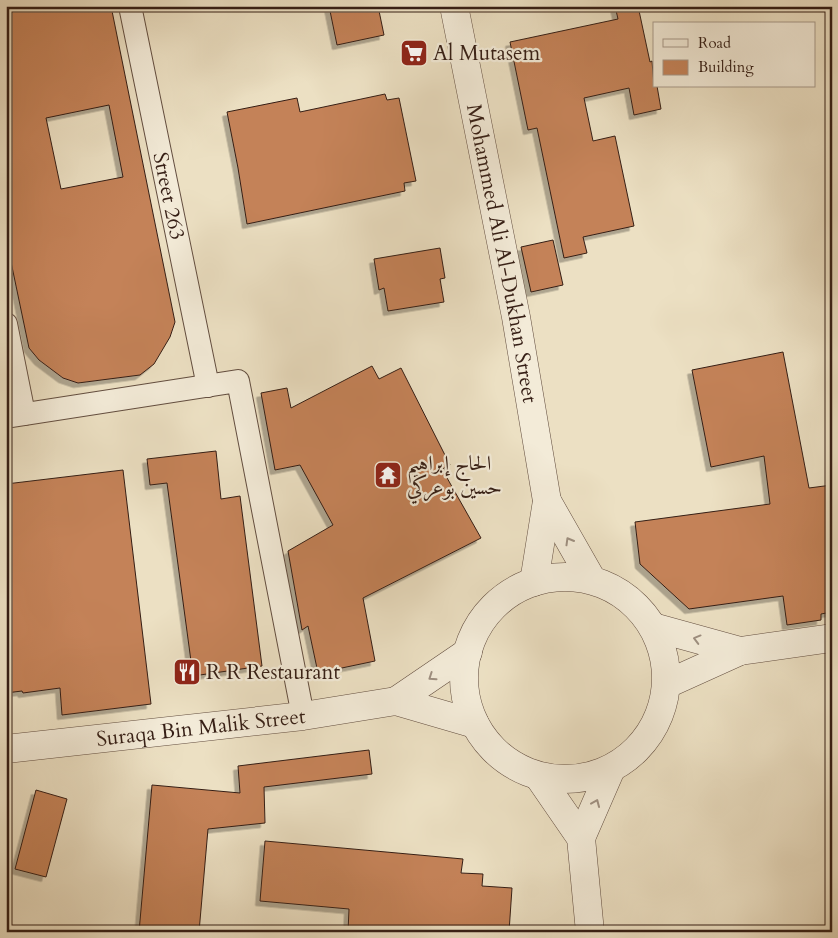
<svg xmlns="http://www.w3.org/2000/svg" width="838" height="938" font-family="Cardo,Amiri,serif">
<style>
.building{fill:#c48258;stroke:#351e15;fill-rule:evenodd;filter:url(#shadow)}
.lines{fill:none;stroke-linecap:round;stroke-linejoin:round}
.minor-casing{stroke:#634e40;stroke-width:24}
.tertiary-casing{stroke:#634e40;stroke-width:29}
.minor{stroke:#f3ebd8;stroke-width:22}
.tertiary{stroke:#f3ebd8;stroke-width:28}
.oneway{stroke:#9e8f80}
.labels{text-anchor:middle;stroke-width:4.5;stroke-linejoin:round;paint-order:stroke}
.poi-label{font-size:21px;fill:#351e15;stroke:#f3ebd8;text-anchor:start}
.street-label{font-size:21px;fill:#351e15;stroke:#f3ebd8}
</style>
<defs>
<filter id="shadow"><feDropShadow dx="-4.5" dy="4.5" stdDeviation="0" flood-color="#0004"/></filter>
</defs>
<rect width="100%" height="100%" fill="#ece0c3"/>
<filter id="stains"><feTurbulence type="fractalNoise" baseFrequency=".004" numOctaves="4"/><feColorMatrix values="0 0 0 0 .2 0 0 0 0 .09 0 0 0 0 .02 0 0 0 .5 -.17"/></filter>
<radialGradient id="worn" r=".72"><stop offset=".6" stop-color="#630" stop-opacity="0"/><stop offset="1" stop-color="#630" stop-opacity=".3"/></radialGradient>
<!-- building -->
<path class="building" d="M 6,6 L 111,6 L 175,322 L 170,337 L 154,364 L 140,375 L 78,383 L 63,378 L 39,360 L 29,348 L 6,238 ZM 109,105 L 123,177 L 61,189 L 46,118 Z
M 329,6 L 378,6 L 384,35 L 337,45 Z
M 615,6 L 638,6 L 650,62 L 652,61 L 654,86 L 657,86 L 661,109 L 634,115 L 629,88 L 584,98 L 593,141 L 615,136 L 634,226 L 583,237 L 587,253 L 564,258 L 537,128 L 528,130 L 510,42 L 618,19 Z
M 385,94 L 387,100 L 399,98 L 416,181 L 404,183 L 405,191 L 247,224 L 238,168 L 227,112 L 297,98 L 300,112 Z
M 553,240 L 563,285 L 531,292 L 521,247 Z
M 440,248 L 445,278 L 440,279 L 444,302 L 388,311 L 384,288 L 379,290 L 374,259 Z
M 783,352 L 809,488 L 832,485 L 832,612 L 821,614 L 821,620 L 787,625 L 783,596 L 689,609 L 640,564 L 635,522 L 770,504 L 764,456 L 711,467 L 692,370 Z
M 372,366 L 379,379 L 401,368 L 450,465 L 442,469 L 481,538 L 363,598 L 375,661 L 318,673 L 308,626 L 302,630 L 288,551 L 333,525 L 300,465 L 275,470 L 261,393 L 287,388 L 291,408 Z
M 216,451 L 221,499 L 240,496 L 262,666 L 193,676 L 167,483 L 150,485 L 147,459 Z
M 123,470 L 151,704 L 62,715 L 60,688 L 23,693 L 22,691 L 6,693 L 6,484 Z
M 369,750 L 372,774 L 264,787 L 265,823 L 208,829 L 199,932 L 139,932 L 152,785 L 240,793 L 238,766 Z
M 36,790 L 67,799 L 46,877 L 15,869 Z
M 265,841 L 463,859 L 461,873 L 483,874 L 482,886 L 512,888 L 509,932 L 348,932 L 349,909 L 260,901 Z"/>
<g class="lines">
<!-- minor casing -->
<g class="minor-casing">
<g id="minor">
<path id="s1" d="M 130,6 L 208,386"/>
<path d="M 6,324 L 24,414"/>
<path d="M 6,417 L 238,381 L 303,716"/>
</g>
</g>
<!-- tertiary casing -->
<g class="tertiary-casing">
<g id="tertiary">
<path id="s2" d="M 454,6 L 516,317 L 547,501 L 534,582"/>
<path d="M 547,501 L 592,580"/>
<circle cx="565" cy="678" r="101"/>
<path d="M 653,627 L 740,651"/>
<path d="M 667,684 L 740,651 L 832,638"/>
<path d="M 396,701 L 468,652"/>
<path id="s3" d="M 6,749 L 303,716 L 396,701 L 475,724"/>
<path d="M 539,777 L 581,838 L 590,932"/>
<path d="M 581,838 L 611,769"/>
</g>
</g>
<!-- minor -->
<use href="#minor" class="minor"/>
<!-- tertiary -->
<use href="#tertiary" class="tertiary"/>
</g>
<!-- one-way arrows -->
<defs><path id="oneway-chevron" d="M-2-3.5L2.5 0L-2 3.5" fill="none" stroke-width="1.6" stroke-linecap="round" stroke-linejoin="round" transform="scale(1.25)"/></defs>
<g class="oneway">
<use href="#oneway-chevron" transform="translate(569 541) rotate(-120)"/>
<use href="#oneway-chevron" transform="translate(697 639) rotate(-165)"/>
<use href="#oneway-chevron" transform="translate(432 677) rotate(146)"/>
<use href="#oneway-chevron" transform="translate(596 803) rotate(-67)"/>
</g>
<!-- icons -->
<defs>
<g id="supermarket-square" transform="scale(1.4375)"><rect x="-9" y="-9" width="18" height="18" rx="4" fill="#8f2418" stroke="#f3ebd8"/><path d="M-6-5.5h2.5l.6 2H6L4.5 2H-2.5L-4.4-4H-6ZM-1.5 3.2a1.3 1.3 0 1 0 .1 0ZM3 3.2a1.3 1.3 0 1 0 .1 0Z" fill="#fff"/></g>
<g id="temple-square" transform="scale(1.4375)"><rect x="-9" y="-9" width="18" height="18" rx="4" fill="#8f2418" stroke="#f3ebd8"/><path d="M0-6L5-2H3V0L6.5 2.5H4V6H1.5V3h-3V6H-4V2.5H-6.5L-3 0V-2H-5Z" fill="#fff"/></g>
<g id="restaurant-square" transform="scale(1.4375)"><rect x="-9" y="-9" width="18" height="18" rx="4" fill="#8f2418" stroke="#f3ebd8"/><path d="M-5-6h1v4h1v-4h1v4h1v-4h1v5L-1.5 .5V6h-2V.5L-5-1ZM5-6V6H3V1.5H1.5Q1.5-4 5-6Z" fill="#fff"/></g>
</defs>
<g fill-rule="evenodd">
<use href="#supermarket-square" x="414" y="53"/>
<use href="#temple-square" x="388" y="475"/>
<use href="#restaurant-square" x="187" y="672"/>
</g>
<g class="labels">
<!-- poi labels -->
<g class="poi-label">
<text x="433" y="60">Al Mutasem</text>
<text x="407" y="470">الحاج إبراهيم<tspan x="407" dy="24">حسين بوعركي</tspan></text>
<text x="206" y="679">R R Restaurant</text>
</g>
<!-- street labels -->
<g class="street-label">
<text dy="7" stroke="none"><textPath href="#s1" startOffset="194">Street 263</textPath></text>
<text dy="7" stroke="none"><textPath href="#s2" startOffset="252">Mohammed Ali Al-Dukhan Street</textPath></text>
<text dy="7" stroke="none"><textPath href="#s3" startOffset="196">Suraqa Bin Malik Street</textPath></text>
</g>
</g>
<!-- margin -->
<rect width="838" height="938" fill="none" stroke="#ece0c3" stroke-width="25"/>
<rect x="8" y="8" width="823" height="923" fill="none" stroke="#351e15" stroke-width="2.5"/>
<rect x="12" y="12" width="813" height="913" fill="none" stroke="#351e15"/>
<!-- legend -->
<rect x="653" y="22" width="162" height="65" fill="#f3ebd8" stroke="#a7998a"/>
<rect x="663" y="39" width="25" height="8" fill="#f3ebd8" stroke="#a7998a"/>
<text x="698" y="48" font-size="15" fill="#351e15">Road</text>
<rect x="663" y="60" width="25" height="15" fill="#c48258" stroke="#a7998a"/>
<text x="698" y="72" font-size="15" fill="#351e15">Building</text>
<rect width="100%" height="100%" filter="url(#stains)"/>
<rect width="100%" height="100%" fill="url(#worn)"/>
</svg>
